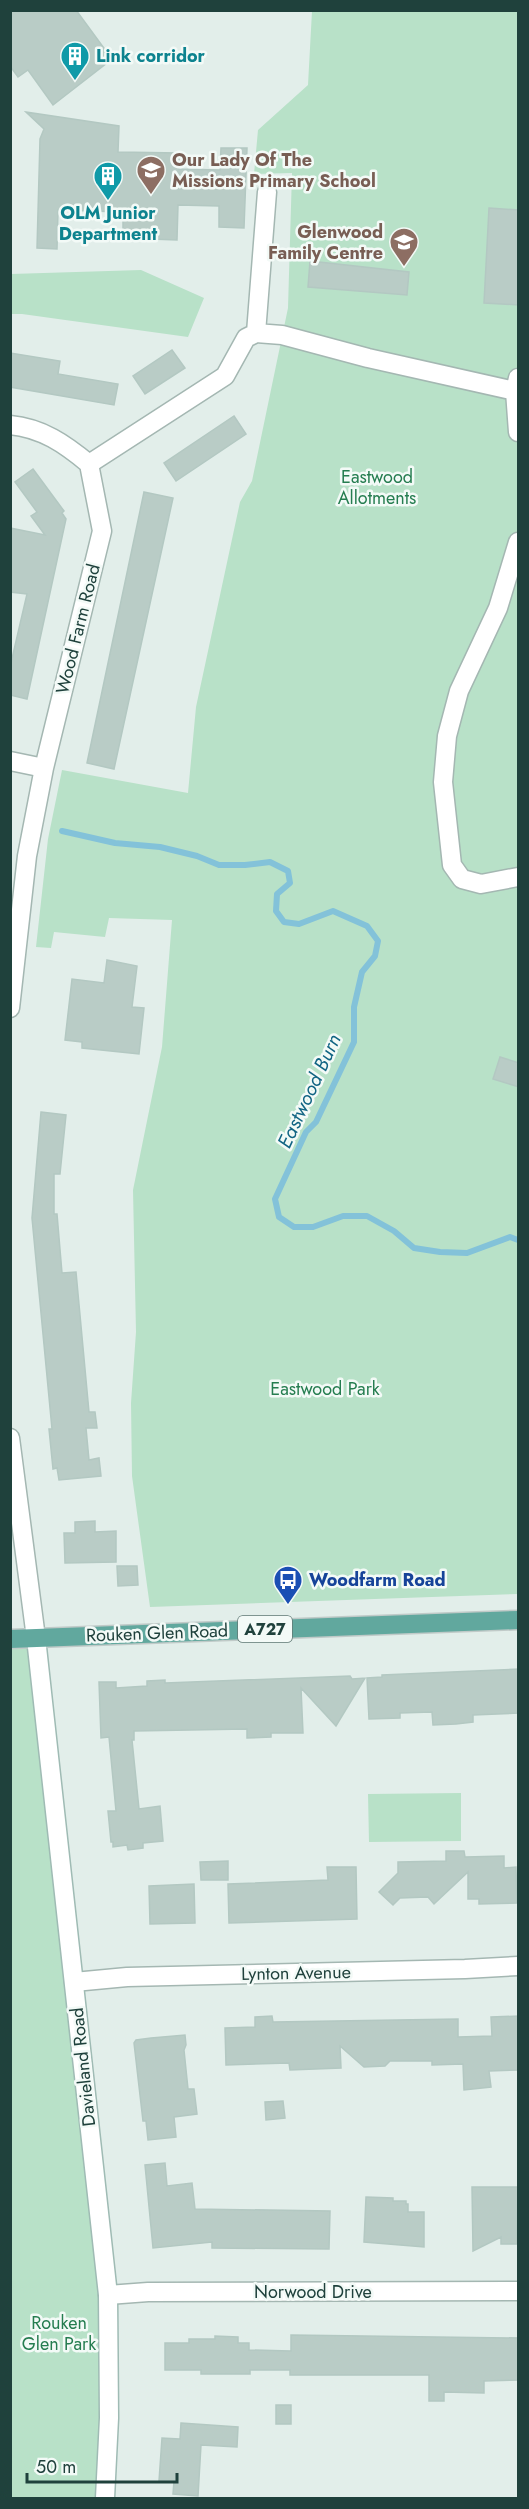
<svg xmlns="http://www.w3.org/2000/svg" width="529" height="2509" font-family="Jost,sans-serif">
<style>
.green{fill:#b8e1c8}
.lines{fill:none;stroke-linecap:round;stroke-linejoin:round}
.stream{stroke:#83c2d9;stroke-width:6}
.building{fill:#b9ccc6;stroke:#b3c8c2;stroke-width:1.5}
.street-casing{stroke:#a4b7b2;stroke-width:21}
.secondary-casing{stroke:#9fbbb4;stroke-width:21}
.primary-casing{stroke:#c0cac8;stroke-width:21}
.street{stroke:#fff;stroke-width:18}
.secondary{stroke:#fff;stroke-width:18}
.primary{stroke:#61a89e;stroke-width:18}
.labels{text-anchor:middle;stroke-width:5;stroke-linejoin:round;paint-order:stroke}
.shield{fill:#f3faf7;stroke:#5f7874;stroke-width:1.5}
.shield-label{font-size:16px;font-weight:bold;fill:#1f413c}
.culture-label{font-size:18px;font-weight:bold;fill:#0d838f;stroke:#f3faf7;text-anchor:start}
.education-label{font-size:18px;font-weight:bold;fill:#785e54;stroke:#f3faf7;text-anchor:start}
.park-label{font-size:18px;fill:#257d50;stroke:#f3faf7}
.street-label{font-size:18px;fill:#1f413c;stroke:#f3faf7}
.transit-label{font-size:18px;font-weight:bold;fill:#164399;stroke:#f3faf7;text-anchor:start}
.water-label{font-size:20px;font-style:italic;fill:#126584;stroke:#f3faf7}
</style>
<rect width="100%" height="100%" fill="#e2eeea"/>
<!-- green -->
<path class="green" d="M 312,11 L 518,11 L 518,1594 L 150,1607 L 132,1476 L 131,1403 L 136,1332 L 133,1190 L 162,1047 L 172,920 L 109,918 L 105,937 L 54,932 L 51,948 L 36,947 L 48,839 L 62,770 L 188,793 L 196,707 L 240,502 L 252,481 L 288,308 L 292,173 L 254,174 L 258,130 L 308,85 Z
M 141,270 L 204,298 L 188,337 L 22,314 L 11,314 L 11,274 Z
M 36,1638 L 108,2295 L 102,2498 L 11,2498 L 10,1639 Z
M 461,1793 L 461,1841 L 369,1842 L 368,1794 Z"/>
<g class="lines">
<!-- stream -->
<path class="stream" d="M 62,831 L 115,843 L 160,847 L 197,856 L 219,865 L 245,865 L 270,862 L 288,871 L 290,883 L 277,894 L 276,911 L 284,922 L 299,924 L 333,911 L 367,926 L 378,941 L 375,956 L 362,972 L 354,1007 L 354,1042 L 316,1122 L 306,1132 L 275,1199 L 279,1217 L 294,1227 L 313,1227 L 343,1216 L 367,1216 L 394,1231 L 414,1248 L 440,1252 L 467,1253 L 510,1237 L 518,1240"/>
</g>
<!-- building -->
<path class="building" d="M 10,10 L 76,10 L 112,59 L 53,105 L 28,70 L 18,77 L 10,66 Z
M 26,112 L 119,126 L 118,152 L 179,153 L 179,169 L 220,170 L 221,148 L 247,148 L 244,228 L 219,227 L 219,206 L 178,205 L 177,240 L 123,238 L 123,212 L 58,210 L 57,249 L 37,248 L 40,139 L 44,129 Z
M 489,208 L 519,210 L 519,305 L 484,303 Z
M 310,261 L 409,272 L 407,295 L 308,287 Z
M 172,350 L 185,368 L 145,394 L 133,376 Z
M 10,353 L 60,361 L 58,374 L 118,384 L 114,405 L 10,387 Z
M 234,416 L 246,434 L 176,481 L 164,463 Z
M 33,469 L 64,511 L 62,513 L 66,519 L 27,699 L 10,695 L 10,667 L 27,594 L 10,592 L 10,528 L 45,535 L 31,516 L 37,512 L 15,482 Z
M 144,492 L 173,498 L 114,769 L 87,763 Z
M 107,960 L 137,966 L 132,1007 L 144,1008 L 139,1054 L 82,1048 L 82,1042 L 65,1040 L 72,979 L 104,983 Z
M 500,1057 L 519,1063 L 519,1087 L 493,1079 Z
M 41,1112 L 66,1115 L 60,1174 L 54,1174 L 54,1214 L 57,1214 L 62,1273 L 76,1272 L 89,1412 L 95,1412 L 97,1428 L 86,1428 L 89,1460 L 99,1458 L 101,1476 L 59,1480 L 57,1468 L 53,1469 L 49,1429 L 52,1429 L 32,1218 Z
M 95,1521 L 95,1532 L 116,1531 L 116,1562 L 65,1563 L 64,1533 L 75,1533 L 75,1522 Z
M 117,1566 L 137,1566 L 138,1585 L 118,1586 Z
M 519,1669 L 519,1713 L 473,1715 L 473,1722 L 456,1724 L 433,1725 L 432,1712 L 400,1713 L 400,1718 L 369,1719 L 367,1678 L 382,1677 L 382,1675 Z
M 350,1676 L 352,1679 L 365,1678 L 336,1726 L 301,1688 L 303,1733 L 271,1733 L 271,1737 L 247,1738 L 247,1729 L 134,1731 L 134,1740 L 132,1740 L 139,1809 L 160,1806 L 163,1841 L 143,1843 L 143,1848 L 128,1850 L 127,1845 L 113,1847 L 113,1842 L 111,1842 L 108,1811 L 116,1811 L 109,1737 L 101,1738 L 99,1682 L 116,1682 L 116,1688 L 147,1686 L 147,1681 L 165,1680 L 165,1683 Z
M 446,1851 L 464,1851 L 465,1857 L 504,1856 L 504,1868 L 516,1867 L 517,1903 L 479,1904 L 479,1899 L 468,1899 L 468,1872 L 434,1904 L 428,1897 L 400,1898 L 393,1905 L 379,1892 L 398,1873 L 398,1862 L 446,1861 Z
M 228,1861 L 228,1880 L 201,1880 L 200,1862 Z
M 327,1867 L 356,1867 L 357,1919 L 229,1923 L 228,1884 L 328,1880 Z
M 194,1884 L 195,1923 L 150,1924 L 149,1886 Z
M 272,2016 L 273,2022 L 458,2019 L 458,2037 L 492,2036 L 491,2017 L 519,2016 L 518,2070 L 489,2071 L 491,2087 L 464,2090 L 463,2064 L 432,2065 L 432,2061 L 390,2061 L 385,2066 L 364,2067 L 340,2046 L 341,2068 L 290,2070 L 289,2063 L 226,2065 L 225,2028 L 255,2027 L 255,2017 Z
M 185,2035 L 186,2045 L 184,2050 L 188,2089 L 194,2089 L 197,2114 L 174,2117 L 176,2137 L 148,2140 L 146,2121 L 143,2121 L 134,2043 L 136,2040 L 151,2038 Z
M 283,2101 L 285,2118 L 266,2120 L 265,2102 Z
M 165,2163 L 167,2186 L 192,2183 L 195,2209 L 330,2211 L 329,2249 L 212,2248 L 212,2242 L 153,2248 L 145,2165 Z
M 472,2187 L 518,2187 L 517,2244 L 501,2244 L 501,2237 L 473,2251 Z
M 366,2197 L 393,2198 L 393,2201 L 406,2201 L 406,2204 L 408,2204 L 408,2212 L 424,2212 L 424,2247 L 364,2242 Z
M 291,2335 L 519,2338 L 519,2380 L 484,2381 L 484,2393 L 444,2392 L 444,2401 L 429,2401 L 429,2375 L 290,2375 L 290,2370 L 250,2370 L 250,2374 L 201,2374 L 201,2370 L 165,2370 L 165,2343 L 189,2343 L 189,2339 L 215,2339 L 215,2336 L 238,2337 L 238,2343 L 249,2343 L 249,2350 L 291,2351 Z
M 276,2405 L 291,2405 L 291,2424 L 276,2424 Z
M 181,2423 L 238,2427 L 237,2447 L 201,2445 L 198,2496 L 173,2494 L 174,2481 L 159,2481 L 162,2438 L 180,2439 Z"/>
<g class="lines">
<!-- street casing -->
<g class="street-casing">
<path id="street" d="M 256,333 L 267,192
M 518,378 L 515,391 L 518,432
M 10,425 C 42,428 65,444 89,464
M 518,542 L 498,608 L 459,691 L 447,736 L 443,782 L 452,865 L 462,879 L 481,884 L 518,877
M 10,761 L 44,768
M 10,1008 L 27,856 L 44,768 L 102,531 L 89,464 L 225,376 L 246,338 L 256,333 L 282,335 L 368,358 L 515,391
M 10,1438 L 36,1638
M 74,1982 L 127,1977 L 465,1969 L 518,1966
M 108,2295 L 148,2292 L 518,2291"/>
</g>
<!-- secondary casing -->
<g class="secondary-casing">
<path id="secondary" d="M 36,1638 L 108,2295 L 109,2418 L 105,2498"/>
</g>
<!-- primary casing -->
<g class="primary-casing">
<path id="primary" d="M 10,1639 L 518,1620"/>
</g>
<!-- street -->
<use href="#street" class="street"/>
<!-- secondary -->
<use href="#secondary" class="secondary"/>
<!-- primary -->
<use href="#primary" class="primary"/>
</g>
<!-- icons -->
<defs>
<g id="building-pin" transform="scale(1.5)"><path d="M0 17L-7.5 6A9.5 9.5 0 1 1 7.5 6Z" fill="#0f9aa8" stroke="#f3faf7"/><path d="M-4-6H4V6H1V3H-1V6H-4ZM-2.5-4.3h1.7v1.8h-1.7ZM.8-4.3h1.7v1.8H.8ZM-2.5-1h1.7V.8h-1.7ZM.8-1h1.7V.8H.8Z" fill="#fff"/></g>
<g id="school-pin" transform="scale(1.5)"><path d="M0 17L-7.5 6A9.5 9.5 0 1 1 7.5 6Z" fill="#8d6e63" stroke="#f3faf7"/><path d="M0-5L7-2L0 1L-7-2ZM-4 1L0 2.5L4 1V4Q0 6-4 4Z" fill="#fff"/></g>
<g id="bus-pin" transform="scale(1.5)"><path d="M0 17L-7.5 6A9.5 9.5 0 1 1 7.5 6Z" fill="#1a4fb4" stroke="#f3faf7"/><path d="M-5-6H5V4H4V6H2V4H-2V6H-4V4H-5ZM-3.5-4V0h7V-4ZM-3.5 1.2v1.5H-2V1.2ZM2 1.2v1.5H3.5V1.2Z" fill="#fff"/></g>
</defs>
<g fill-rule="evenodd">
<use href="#building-pin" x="75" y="56"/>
<use href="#school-pin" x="151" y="170"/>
<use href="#building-pin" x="108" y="176"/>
<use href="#school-pin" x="404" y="242"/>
<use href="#bus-pin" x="288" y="1580"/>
</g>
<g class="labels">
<!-- shield labels -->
<rect class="shield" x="238" y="1616" width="54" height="26" rx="4.5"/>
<g class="shield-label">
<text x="265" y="1635">A727</text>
</g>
<!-- culture labels -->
<g class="culture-label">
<text x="96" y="62">Link corridor</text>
<text x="108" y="219" text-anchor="middle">OLM Junior<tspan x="108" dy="21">Department</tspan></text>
</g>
<!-- education labels -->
<g class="education-label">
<text x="172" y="166">Our Lady Of The<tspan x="172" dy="21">Missions Primary School</tspan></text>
<text x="383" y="238" text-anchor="end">Glenwood<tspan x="383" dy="21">Family Centre</tspan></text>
</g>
<!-- park labels -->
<g class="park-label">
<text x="377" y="483">Eastwood<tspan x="377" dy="21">Allotments</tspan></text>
<text x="325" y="1395">Eastwood Park</text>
<text x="59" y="2329">Rouken<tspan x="59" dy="21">Glen Park</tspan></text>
</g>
<!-- street labels -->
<g class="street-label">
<text transform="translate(78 629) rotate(-76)" y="6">Wood Farm Road</text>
<text transform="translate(157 1633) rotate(-2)" y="6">Rouken Glen Road</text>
<text transform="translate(296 1973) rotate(-1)" y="6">Lynton Avenue</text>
<text transform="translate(83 2067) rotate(-96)" y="6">Davieland Road</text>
<text x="313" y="2298">Norwood Drive</text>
</g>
<!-- transit labels -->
<g class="transit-label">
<text x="309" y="1586">Woodfarm Road</text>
</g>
<!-- water labels -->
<g class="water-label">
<text transform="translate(309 1091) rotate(-65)" y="7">Eastwood Burn</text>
</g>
</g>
<!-- border -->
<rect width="529" height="2509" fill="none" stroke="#1f413c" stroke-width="24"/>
<!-- scale -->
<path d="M27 2473v9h150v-9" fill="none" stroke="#1f413c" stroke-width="3"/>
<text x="36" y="2473" font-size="18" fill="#1f413c" stroke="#f3faf7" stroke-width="4.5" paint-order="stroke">50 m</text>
</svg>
